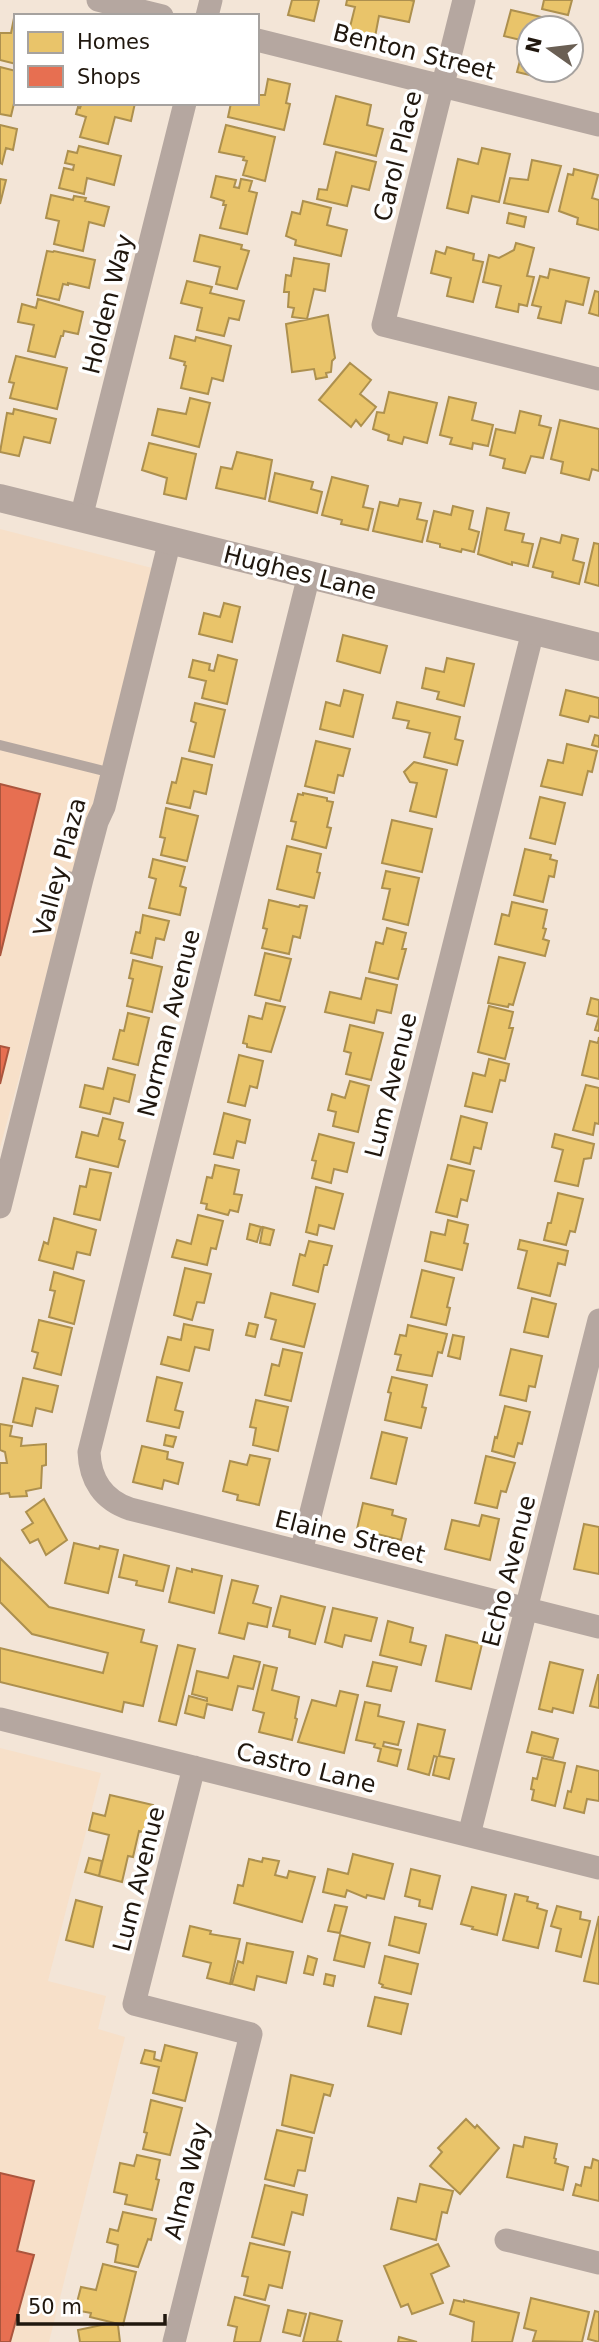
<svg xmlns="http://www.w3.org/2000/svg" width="599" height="2342" font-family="'DejaVu Sans',sans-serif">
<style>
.built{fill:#f7e0c9}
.homes{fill:#e9c46a;stroke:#ad904e;stroke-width:2}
.shops{fill:#e76f51;stroke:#ab553d;stroke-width:2}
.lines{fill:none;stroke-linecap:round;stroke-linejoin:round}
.service{stroke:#b5a7a0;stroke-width:10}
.minor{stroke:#b5a7a0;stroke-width:23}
.tertiary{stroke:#b5a7a0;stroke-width:28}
.labels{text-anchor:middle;stroke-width:7;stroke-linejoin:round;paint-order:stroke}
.street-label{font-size:24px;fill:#20170e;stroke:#fff}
</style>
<rect width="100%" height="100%" fill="#f3e5d7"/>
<!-- built -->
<path class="built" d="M 0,529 L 156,569 L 0,1148 Z
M 0,1748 L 101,1773 L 48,1981 L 106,1996 L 98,2029 L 125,2037 L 49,2342 L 0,2342 Z"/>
<!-- homes -->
<path class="homes" d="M 292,0 L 319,0 L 314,21 L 288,15 Z
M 347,0 L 410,0 L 414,1 L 409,22 L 379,16 L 375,37 L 349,31 L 355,7 L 346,5 Z
M 544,0 L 572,0 L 568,15 L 542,9 Z
M 511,10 L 550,19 L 548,28 L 529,28 L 529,70 L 540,70 L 538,77 L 517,72 L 525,41 L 504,36 Z
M 14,18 L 16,19 L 16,64 L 0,60 L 0,33 L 11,33 Z
M 0,67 L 16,71 L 16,95 L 11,116 L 0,114 Z
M 268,79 L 290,84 L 286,103 L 290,104 L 284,130 L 228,117 L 231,103 L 257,103 L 257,95 L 265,95 Z
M 336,96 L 371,105 L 367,125 L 383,129 L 376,156 L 324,144 Z
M 82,103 L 135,103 L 131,121 L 115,117 L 108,144 L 80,137 L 86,117 L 76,114 L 78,107 L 80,108 Z
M 0,125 L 17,129 L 13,150 L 6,148 L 2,164 L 0,163 Z
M 226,125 L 275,137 L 265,181 L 243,175 L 247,161 L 243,160 L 244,157 L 219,152 Z
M 79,146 L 121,156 L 114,185 L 87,178 L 84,194 L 59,188 L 64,168 L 73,170 L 74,165 L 65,163 L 68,151 L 77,153 Z
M 482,148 L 510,154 L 499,202 L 472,196 L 468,213 L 447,208 L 458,159 L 478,164 Z
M 336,152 L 376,162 L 369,190 L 352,186 L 347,206 L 317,199 L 319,189 L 327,190 Z
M 532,160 L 561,166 L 548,212 L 504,203 L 510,178 L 528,180 Z
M 574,169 L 598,175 L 592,198 L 599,200 L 599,230 L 577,224 L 578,218 L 559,211 L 568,174 L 573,175 Z
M 216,176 L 236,180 L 234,187 L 239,188 L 241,179 L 252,181 L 249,191 L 257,193 L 247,234 L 220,228 L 226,205 L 223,205 L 224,201 L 211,197 Z
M 0,179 L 6,180 L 0,204 Z
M 51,195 L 73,200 L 74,196 L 86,198 L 85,201 L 109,207 L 104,226 L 89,222 L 83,251 L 54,244 L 59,221 L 46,218 Z
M 303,201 L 331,208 L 327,225 L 347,230 L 341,256 L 295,245 L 296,240 L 286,236 L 292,212 L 300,214 Z
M 509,213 L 526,217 L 524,227 L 507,223 Z
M 200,235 L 242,245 L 241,249 L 249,251 L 237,289 L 216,284 L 220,267 L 194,261 Z
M 516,243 L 534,248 L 527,276 L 534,277 L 527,306 L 519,304 L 518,312 L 496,307 L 501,286 L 483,282 L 489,255 L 499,258 L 514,250 Z
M 447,247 L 474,254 L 473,260 L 483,262 L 473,302 L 447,296 L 451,278 L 431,273 L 436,251 L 445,254 Z
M 47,251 L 53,252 L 54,251 L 95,260 L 89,288 L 68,283 L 68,285 L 63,284 L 59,300 L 37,295 Z
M 294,258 L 329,264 L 325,291 L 314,289 L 307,319 L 292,317 L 294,308 L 288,307 L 289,292 L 284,292 L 286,275 L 291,276 Z
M 550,269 L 589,278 L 583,305 L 566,301 L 561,323 L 538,318 L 541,307 L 532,305 L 540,276 L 548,278 Z
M 187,281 L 212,287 L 210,293 L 244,301 L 239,320 L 229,318 L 224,336 L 197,330 L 202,308 L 181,303 Z
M 595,291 L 599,292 L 599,316 L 589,313 Z
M 38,299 L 83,312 L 78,334 L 64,331 L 63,336 L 61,336 L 55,357 L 28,351 L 34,325 L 18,322 L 22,304 L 36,308 Z
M 328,315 L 335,358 L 332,361 L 331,372 L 326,373 L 327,377 L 316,379 L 314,369 L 292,372 L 286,324 Z
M 175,336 L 195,341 L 196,337 L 231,346 L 223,381 L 212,378 L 208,394 L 181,388 L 186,366 L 184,365 L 185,362 L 170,358 Z
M 16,356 L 67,368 L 57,409 L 10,398 L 14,383 L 9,382 Z
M 350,363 L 371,380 L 360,394 L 376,407 L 361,426 L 356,420 L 351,427 L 319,400 Z
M 389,392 L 437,403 L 427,443 L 404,437 L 402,444 L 388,440 L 389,435 L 373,429 L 377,412 L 384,413 Z
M 449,397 L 476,403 L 472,420 L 493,425 L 488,446 L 473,443 L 472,449 L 450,444 L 452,438 L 440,435 Z
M 190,398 L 210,403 L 199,447 L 152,435 L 158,409 L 186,414 Z
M 14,409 L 56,419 L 50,443 L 24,437 L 19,456 L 0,452 L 7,413 L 13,414 Z
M 520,411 L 541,416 L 539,425 L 551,428 L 543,458 L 531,456 L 525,473 L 503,468 L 505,459 L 490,455 L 496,429 L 515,433 Z
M 560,420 L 599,429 L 599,471 L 592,469 L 589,480 L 561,473 L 563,462 L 551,459 Z
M 149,443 L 196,454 L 186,499 L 164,494 L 167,478 L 142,470 Z
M 237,452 L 272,460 L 265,499 L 216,488 L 221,467 L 232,469 Z
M 275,473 L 313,482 L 311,489 L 322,492 L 317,513 L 269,501 Z
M 332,477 L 368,486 L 363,507 L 373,509 L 368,530 L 341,524 L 342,520 L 322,515 Z
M 400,499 L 421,503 L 417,519 L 427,521 L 422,542 L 373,531 L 380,502 L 398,506 Z
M 453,506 L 473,511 L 469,529 L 479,532 L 474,552 L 462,549 L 461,552 L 440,547 L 440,544 L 427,541 L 434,511 L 451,515 Z
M 487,508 L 509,513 L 505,530 L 524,534 L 522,542 L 533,544 L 528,566 L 512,562 L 512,565 L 478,554 Z
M 562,535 L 578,539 L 573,560 L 584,563 L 579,584 L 552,577 L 553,572 L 533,567 L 541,538 L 560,543 Z
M 594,543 L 599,544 L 599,586 L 585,582 Z
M 224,603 L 240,607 L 232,642 L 199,634 L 204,613 L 220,617 Z
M 343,635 L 387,646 L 380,673 L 337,661 Z
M 218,655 L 237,660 L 227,704 L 202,698 L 206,681 L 189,677 L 193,660 L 210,664 L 209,670 L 214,671 Z
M 447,658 L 474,664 L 464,706 L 437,699 L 439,692 L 422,688 L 426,668 L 444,672 Z
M 344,690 L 363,695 L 353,737 L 320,729 L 326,702 L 340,706 Z
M 566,690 L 599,698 L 599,718 L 590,716 L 588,722 L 560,715 Z
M 397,702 L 460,717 L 455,739 L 463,741 L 457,765 L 424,757 L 430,733 L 407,728 L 409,721 L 393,718 Z
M 195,703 L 225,710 L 214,757 L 189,751 L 196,723 L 191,721 Z
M 595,735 L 599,736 L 599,747 L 592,745 Z
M 316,741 L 350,749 L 343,776 L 338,775 L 334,793 L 305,786 Z
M 567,744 L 597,751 L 592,772 L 588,771 L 582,795 L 541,786 L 548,760 L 563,763 Z
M 182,758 L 212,765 L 206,794 L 194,791 L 190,808 L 167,803 L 172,782 L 176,783 Z
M 414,762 L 447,770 L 436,817 L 410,811 L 417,783 L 410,782 L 404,772 Z
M 303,793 L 327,798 L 327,801 L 333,802 L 327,827 L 331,828 L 326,848 L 292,839 L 296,822 L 291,821 L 298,794 L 303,795 Z
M 540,797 L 565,803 L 555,844 L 530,838 Z
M 166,808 L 198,816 L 187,861 L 161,855 L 165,838 L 160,837 Z
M 392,820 L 432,829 L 422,872 L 382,863 Z
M 287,846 L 321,854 L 317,872 L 320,873 L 314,898 L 277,889 Z
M 525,849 L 551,855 L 550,859 L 557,861 L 554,877 L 549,876 L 543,902 L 514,895 Z
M 153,859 L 185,867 L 180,886 L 186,888 L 180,915 L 149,908 L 156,879 L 149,877 Z
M 386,871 L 419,878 L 408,925 L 383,919 L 390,889 L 382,888 Z
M 269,900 L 299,907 L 300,905 L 307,906 L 300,938 L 293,936 L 289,954 L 262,948 L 267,929 L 263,928 Z
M 512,902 L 547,910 L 543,928 L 546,929 L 543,939 L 549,941 L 545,956 L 495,944 L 502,914 L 509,916 Z
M 143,915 L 169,921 L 164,940 L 156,938 L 152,958 L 131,953 L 136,932 L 140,933 Z
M 387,928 L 406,933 L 402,949 L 406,949 L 398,979 L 369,972 L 376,942 L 383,944 Z
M 265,953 L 291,959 L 280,1001 L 255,995 Z
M 499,957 L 525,963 L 513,1005 L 509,1004 L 508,1007 L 488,1003 Z
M 133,960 L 162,967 L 152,1012 L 127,1006 L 133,979 L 129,978 Z
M 366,978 L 397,985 L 391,1013 L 377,1010 L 374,1023 L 325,1012 L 330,992 L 361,999 Z
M 591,998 L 599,1000 L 599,1031 L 595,1030 L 599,1017 L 587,1014 Z
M 266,1003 L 285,1007 L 271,1052 L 247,1047 L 247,1044 L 243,1043 L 249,1016 L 262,1019 Z
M 489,1006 L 513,1012 L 509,1028 L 513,1028 L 505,1059 L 478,1052 Z
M 128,1013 L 149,1018 L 138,1065 L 113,1059 L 120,1030 L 124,1031 Z
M 350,1025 L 383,1033 L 371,1080 L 346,1074 L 351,1053 L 344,1051 Z
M 599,1037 L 599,1079 L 582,1075 L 590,1041 L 598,1043 Z
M 239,1055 L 263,1061 L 257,1088 L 250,1086 L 245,1106 L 228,1102 Z
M 489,1059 L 509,1064 L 505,1081 L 500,1080 L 492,1112 L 465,1106 L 473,1073 L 485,1076 Z
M 108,1068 L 135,1075 L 129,1102 L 114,1098 L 110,1114 L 80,1107 L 85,1085 L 103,1089 Z
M 350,1081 L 369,1086 L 358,1132 L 333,1126 L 336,1112 L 328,1110 L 332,1094 L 345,1098 Z
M 586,1085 L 599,1088 L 599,1124 L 595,1123 L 593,1135 L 573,1130 Z
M 224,1113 L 250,1120 L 245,1143 L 237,1141 L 233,1158 L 214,1154 Z
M 461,1116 L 487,1123 L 481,1149 L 474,1147 L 470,1164 L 451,1159 Z
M 103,1118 L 123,1123 L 119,1139 L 125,1141 L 118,1167 L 76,1157 L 82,1132 L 98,1136 Z
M 319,1134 L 354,1143 L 347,1172 L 334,1169 L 331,1183 L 312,1178 L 316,1161 L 312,1160 Z
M 555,1134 L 594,1144 L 591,1158 L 584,1159 L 578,1186 L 555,1181 L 563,1150 L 552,1147 Z
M 215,1165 L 239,1170 L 234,1194 L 242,1195 L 238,1212 L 230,1210 L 228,1215 L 206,1209 L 207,1204 L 201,1203 L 207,1177 L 212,1178 Z
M 448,1165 L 474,1171 L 467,1201 L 461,1199 L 457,1217 L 436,1212 Z
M 90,1169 L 111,1173 L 100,1220 L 74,1214 L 80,1186 L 86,1187 Z
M 316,1187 L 343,1194 L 334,1229 L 319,1225 L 317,1235 L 306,1232 Z
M 558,1193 L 583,1199 L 575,1232 L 570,1231 L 566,1245 L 544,1240 L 548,1223 L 551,1223 Z
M 198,1215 L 223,1221 L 216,1249 L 211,1248 L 207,1265 L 172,1257 L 177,1240 L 191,1244 Z
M 54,1218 L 96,1230 L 90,1255 L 77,1252 L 73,1269 L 39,1260 L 44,1242 L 48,1244 Z
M 448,1220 L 468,1225 L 464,1243 L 468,1244 L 462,1270 L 425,1261 L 431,1232 L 445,1235 Z
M 250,1224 L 261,1227 L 257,1242 L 247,1239 Z
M 263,1227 L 274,1230 L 270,1245 L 260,1243 Z
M 520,1240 L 568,1251 L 565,1265 L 558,1263 L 550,1296 L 518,1288 L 527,1251 L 518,1249 Z
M 309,1241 L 332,1246 L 327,1265 L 324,1265 L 318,1292 L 293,1285 L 300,1254 L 305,1256 Z
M 185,1268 L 211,1274 L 204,1303 L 197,1302 L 192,1320 L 174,1315 Z
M 422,1270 L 454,1278 L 447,1307 L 450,1308 L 446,1325 L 411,1317 Z
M 54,1272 L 84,1281 L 74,1324 L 49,1317 L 55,1291 L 50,1290 Z
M 271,1293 L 315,1304 L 304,1347 L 271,1339 L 276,1320 L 265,1317 Z
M 532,1298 L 556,1304 L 548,1337 L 524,1332 Z
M 39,1320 L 72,1328 L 61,1375 L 34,1368 L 38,1353 L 32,1351 Z
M 249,1323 L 258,1325 L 255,1337 L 246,1335 Z
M 184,1324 L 213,1330 L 209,1350 L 195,1347 L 189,1371 L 161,1364 L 168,1337 L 181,1340 Z
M 408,1325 L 447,1334 L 442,1353 L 438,1352 L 432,1376 L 397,1370 L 401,1355 L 395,1354 L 400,1335 L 406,1336 Z
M 453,1335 L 464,1337 L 460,1359 L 448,1356 Z
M 283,1349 L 302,1353 L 291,1401 L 265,1395 L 272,1364 L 279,1366 Z
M 511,1349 L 542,1356 L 535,1387 L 529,1386 L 526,1401 L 500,1395 Z
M 157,1377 L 182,1383 L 175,1410 L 183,1412 L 179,1428 L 147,1421 Z
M 392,1377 L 427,1385 L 422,1407 L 426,1408 L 421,1428 L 385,1420 L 391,1393 L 388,1392 Z
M 23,1378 L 58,1386 L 52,1412 L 36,1408 L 32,1426 L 13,1422 Z
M 256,1400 L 288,1407 L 278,1451 L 253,1445 L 256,1428 L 250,1427 Z
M 505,1406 L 530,1412 L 522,1444 L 518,1443 L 514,1457 L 492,1451 L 495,1437 L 497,1438 Z
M 0,1424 L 12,1426 L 10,1436 L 22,1438 L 21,1446 L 46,1444 L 46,1465 L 42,1466 L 41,1488 L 26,1491 L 27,1496 L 10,1497 L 9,1493 L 0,1494 L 0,1463 L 7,1463 L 5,1452 L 0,1450 Z
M 382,1432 L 407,1438 L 396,1484 L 371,1478 Z
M 166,1435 L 176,1437 L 173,1447 L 164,1445 Z
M 142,1446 L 168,1452 L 167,1459 L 183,1463 L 178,1484 L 164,1480 L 162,1489 L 133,1482 Z
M 250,1455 L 270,1459 L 259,1505 L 237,1500 L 238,1495 L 223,1491 L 230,1461 L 247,1465 Z
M 486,1456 L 515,1463 L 506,1492 L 501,1491 L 497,1508 L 475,1503 Z
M 44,1499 L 67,1540 L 46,1555 L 38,1539 L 30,1543 L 22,1530 L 33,1523 L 26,1512 Z
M 363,1503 L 393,1510 L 392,1515 L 406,1519 L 401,1540 L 357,1529 Z
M 482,1515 L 499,1519 L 490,1560 L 445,1549 L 452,1520 L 479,1526 Z
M 584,1524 L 599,1527 L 599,1574 L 574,1569 Z
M 74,1543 L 99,1549 L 100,1546 L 118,1550 L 108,1593 L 65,1583 Z
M 124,1555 L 169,1566 L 163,1591 L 136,1585 L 137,1581 L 119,1577 Z
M 0,1558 L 49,1607 L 144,1630 L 141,1642 L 157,1646 L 143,1706 L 124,1702 L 122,1712 L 0,1682 L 0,1648 L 103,1673 L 108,1653 L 32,1634 L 0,1602 Z
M 177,1568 L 192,1572 L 192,1569 L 222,1576 L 214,1613 L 169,1602 Z
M 232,1580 L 258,1586 L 253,1603 L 271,1608 L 267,1627 L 248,1623 L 244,1639 L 219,1633 Z
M 281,1596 L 325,1607 L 315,1644 L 289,1637 L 290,1630 L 273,1626 Z
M 333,1608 L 377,1618 L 371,1641 L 345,1635 L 342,1647 L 325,1642 Z
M 388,1621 L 413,1628 L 410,1642 L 426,1646 L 421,1665 L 380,1655 Z
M 446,1635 L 482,1644 L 471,1689 L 436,1681 Z
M 178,1645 L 195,1649 L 176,1725 L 159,1721 Z
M 234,1656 L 260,1662 L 253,1689 L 238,1686 L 232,1710 L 207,1704 L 204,1718 L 185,1713 L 189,1696 L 207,1701 L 207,1698 L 192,1694 L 197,1671 L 228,1678 Z
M 373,1662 L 397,1667 L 391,1691 L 367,1686 Z
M 550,1662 L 583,1670 L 573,1713 L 553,1708 L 552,1712 L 539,1709 Z
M 264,1665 L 277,1668 L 272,1690 L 299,1697 L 295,1718 L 297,1719 L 292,1740 L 259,1732 L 264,1713 L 253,1710 Z
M 598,1675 L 599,1675 L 599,1708 L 590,1706 Z
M 340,1691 L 358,1695 L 344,1753 L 298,1742 L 312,1700 L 336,1706 Z
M 365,1702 L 380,1705 L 378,1716 L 404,1722 L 398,1745 L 384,1742 L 383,1746 L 401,1750 L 397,1766 L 378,1761 L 381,1749 L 374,1747 L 375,1744 L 356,1740 Z
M 418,1724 L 445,1730 L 439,1756 L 454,1759 L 449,1779 L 433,1775 L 437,1757 L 434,1756 L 429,1775 L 408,1769 Z
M 532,1732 L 558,1739 L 553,1758 L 527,1752 Z
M 542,1758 L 565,1763 L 555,1806 L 532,1800 L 534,1790 L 531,1789 L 533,1778 L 537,1779 Z
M 577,1766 L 599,1771 L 599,1801 L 587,1799 L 584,1813 L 564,1808 L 568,1791 L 571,1792 Z
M 110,1795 L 153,1805 L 146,1833 L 139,1831 L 133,1857 L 128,1856 L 122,1882 L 99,1876 L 109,1835 L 89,1830 L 93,1813 L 105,1816 Z
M 353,1854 L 393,1864 L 384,1899 L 367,1895 L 366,1898 L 347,1890 L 345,1897 L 323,1892 L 328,1869 L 348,1874 Z
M 89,1858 L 102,1861 L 99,1876 L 85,1872 Z
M 263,1858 L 279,1861 L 275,1875 L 287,1878 L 289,1871 L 315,1877 L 302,1922 L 234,1903 L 238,1885 L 243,1886 L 249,1859 L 262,1862 Z
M 411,1869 L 440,1876 L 432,1909 L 419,1906 L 420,1900 L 405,1896 Z
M 472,1887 L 506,1895 L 497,1935 L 472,1929 L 473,1927 L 461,1924 Z
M 515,1894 L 528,1897 L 527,1901 L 538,1904 L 537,1908 L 547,1911 L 538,1948 L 503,1940 Z
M 76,1900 L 102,1907 L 93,1947 L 66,1940 Z
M 335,1905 L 347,1907 L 340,1933 L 328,1931 Z
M 557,1906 L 581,1912 L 580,1919 L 590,1921 L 581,1957 L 556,1951 L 561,1929 L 551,1926 Z
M 599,1916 L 599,1984 L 584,1981 Z
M 395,1917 L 426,1924 L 419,1953 L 389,1945 Z
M 190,1926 L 211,1931 L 210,1934 L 240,1939 L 230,1984 L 207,1978 L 211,1963 L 183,1956 Z
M 340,1935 L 370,1943 L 364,1967 L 334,1960 Z
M 247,1943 L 293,1952 L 286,1983 L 257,1976 L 254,1990 L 232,1984 L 238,1961 L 243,1963 Z
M 308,1956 L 317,1959 L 313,1975 L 304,1973 Z
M 385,1956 L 418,1964 L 411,1994 L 382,1987 L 383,1985 L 379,1983 Z
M 326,1974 L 335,1976 L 333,1986 L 324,1984 Z
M 375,1997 L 408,2004 L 401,2034 L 368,2026 Z
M 165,2045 L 197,2053 L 185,2101 L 153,2093 L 159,2067 L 141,2063 L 145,2050 L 155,2052 L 154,2059 L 161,2061 Z
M 291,2075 L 333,2085 L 330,2096 L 324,2094 L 314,2133 L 282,2125 Z
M 151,2100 L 182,2108 L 170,2155 L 143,2149 L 147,2133 L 144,2132 Z
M 466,2119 L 475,2128 L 477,2125 L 499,2148 L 460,2194 L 430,2166 L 442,2152 L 438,2148 Z
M 277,2130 L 312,2138 L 305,2171 L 298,2170 L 294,2186 L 265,2179 Z
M 525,2137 L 557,2144 L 554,2158 L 556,2159 L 555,2163 L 568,2167 L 563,2190 L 507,2177 L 514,2145 L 523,2147 Z
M 137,2155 L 160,2160 L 156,2179 L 159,2180 L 152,2210 L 125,2204 L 127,2195 L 114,2192 L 120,2163 L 134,2166 Z
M 593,2159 L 599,2161 L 599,2201 L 573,2195 L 576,2184 L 581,2186 L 585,2167 L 591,2168 Z
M 420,2184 L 453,2191 L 447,2213 L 442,2212 L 436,2240 L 391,2229 L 398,2198 L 416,2202 Z
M 265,2185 L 307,2195 L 303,2215 L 292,2212 L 284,2245 L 252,2237 Z
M 123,2212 L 156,2219 L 151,2240 L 148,2239 L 138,2267 L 115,2262 L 118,2245 L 107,2242 L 110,2229 L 118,2231 Z
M 250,2243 L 290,2252 L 282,2288 L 269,2285 L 265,2300 L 244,2295 L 248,2277 L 242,2276 Z
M 438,2244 L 449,2266 L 431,2274 L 443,2303 L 412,2314 L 408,2304 L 401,2307 L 384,2266 Z
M 103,2264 L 136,2272 L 123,2325 L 90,2317 L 91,2313 L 75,2310 L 81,2287 L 96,2290 Z
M 235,2297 L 269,2306 L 260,2342 L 234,2342 L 237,2327 L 228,2325 Z
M 531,2298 L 589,2312 L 582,2342 L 533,2341 L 536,2331 L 524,2328 Z
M 454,2300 L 464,2302 L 464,2300 L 519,2313 L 512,2342 L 472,2342 L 474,2322 L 450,2314 Z
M 288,2310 L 306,2314 L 300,2336 L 283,2332 Z
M 595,2311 L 599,2312 L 599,2342 L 588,2339 Z
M 310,2313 L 342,2321 L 337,2341 L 342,2342 L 303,2342 Z
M 111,2323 L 118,2325 L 120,2342 L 80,2342 L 78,2330 Z
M 399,2337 L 417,2342 L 398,2342 Z"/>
<!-- shops -->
<path class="shops" d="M 0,784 L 40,794 L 0,956 Z
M 0,1046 L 9,1048 L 0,1084 Z
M 0,2173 L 34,2181 L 17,2251 L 34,2255 L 10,2342 L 0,2342 Z"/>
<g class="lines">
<!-- service -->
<path class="service" d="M 0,745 L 112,773
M 62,875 L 82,879"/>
<!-- minor -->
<path class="minor" d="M 98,0 L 162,16
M 464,0 L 383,325 L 599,379
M 207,16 L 211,0
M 257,40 L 599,125
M 81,518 L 185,103
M 309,575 L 89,1452 C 90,1480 103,1500 130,1509 L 599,1627
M 0,1207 L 82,879 L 97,822 L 104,807 L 170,540
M 301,1552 L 533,631
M 0,1719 L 599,1868
M 469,1835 L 599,1320
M 506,2240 L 599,2263
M 174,2342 L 251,2034 L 134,2004 L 194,1767"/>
<!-- tertiary -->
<path class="tertiary" d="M 0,498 L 599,647"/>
</g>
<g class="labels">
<!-- street labels -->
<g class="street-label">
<text transform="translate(414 52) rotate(14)" y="8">Benton Street</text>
<text transform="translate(398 156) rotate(-76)" y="8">Carol Place</text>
<text transform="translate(108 304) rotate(-76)" y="8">Holden Way</text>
<text transform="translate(300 573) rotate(14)" y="8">Hughes Lane</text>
<text transform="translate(60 867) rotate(-75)" y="8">Valley Plaza</text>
<text transform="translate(169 1023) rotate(-76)" y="8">Norman Avenue</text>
<text transform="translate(391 1085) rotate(-76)" y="8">Lum Avenue</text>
<text transform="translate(350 1537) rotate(14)" y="8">Elaine Street</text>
<text transform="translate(509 1571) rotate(-76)" y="8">Echo Avenue</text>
<text transform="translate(306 1768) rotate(14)" y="8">Castro Lane</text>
<text transform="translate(139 1879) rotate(-76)" y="8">Lum Avenue</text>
<text transform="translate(187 2181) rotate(-76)" y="8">Alma Way</text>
</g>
</g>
<!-- legend -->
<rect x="14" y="14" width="245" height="91" fill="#ffffff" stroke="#a6a29f" stroke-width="2"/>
<rect x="28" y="32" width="35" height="21" fill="#e9c46a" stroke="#a6a29f" stroke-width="2"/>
<text x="77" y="49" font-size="21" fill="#20170e">Homes</text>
<rect x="28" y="66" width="35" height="21" fill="#e76f51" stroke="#a6a29f" stroke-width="2"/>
<text x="77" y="84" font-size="21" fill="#20170e">Shops</text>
<!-- north arrow -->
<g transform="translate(550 49) rotate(284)"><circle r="33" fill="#ffffff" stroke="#a6a29f" stroke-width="2"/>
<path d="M0-5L12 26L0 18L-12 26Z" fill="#6a5f54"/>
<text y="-10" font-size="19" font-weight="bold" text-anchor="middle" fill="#20170e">N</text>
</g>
<!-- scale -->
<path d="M18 2314v10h147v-10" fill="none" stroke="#20170e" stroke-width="3.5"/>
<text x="28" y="2314" font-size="21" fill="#20170e" stroke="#ffffff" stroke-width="5" paint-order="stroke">50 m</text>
</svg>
